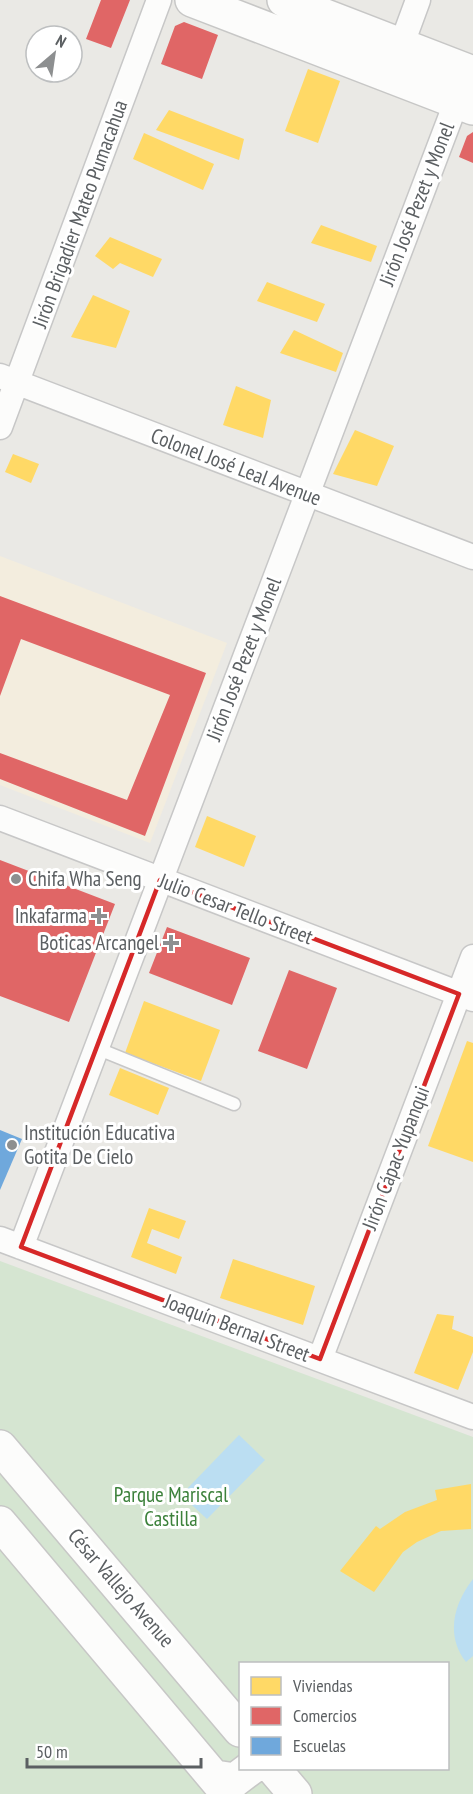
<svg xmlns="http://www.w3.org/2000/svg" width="473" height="1794" font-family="'PT Sans Narrow',sans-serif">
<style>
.commercial{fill:#f3edde}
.green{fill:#d5e5d1;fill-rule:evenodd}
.water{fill:#bbdef2}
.homes{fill:#ffd966}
.shops{fill:#e06666}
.schools{fill:#6fa8dc}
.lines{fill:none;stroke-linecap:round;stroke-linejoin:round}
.lane-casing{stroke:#c7c7c7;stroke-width:15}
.street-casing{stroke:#c7c7c7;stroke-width:27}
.secondary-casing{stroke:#c7c7c6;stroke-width:36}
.lane{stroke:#fcfcfb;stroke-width:12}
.street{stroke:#fcfcfb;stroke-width:24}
.secondary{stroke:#fcfcfb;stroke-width:33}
.marked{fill:none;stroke:#d62828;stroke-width:4.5;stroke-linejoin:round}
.poi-dot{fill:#8d8f90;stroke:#fff;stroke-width:2}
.labels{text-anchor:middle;stroke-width:6;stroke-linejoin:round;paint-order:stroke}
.street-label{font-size:21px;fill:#5b5f62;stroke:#fff}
.poi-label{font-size:21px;fill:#5b5f62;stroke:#fff;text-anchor:start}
.park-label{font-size:21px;fill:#3c813b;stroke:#fff}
</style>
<rect width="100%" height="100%" fill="#eae9e5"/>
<!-- commercial -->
<path class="commercial" d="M 0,556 L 227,643 L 150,843 L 0,785 Z"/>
<!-- green -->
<path class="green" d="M 0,1261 L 473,1437 L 473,1794 L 0,1794 ZM 240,1664 L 448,1664 L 448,1768 L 240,1768 Z"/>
<!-- water -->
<path class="water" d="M 239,1435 L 265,1460 L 207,1519 L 181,1495 Z
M 473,1579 L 473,1656 L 466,1662 C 445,1635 454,1603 473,1579 Z"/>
<!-- homes -->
<path class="homes" d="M 308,69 L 340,81 L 318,143 L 285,131 Z
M 169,110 L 244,139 L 239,160 L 156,130 Z
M 144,133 L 214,164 L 203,190 L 133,159 Z
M 321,225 L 377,246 L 371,262 L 311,243 Z
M 110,237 L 162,259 L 153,277 L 120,263 L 113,269 L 95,256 Z
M 267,282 L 325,304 L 317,322 L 257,301 Z
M 93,295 L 130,311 L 116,348 L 71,337 Z
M 294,330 L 343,353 L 336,372 L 280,353 Z
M 236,386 L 271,400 L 263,438 L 223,425 Z
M 355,430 L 394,446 L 377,486 L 333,474 Z
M 13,454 L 39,464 L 31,483 L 5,472 Z
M 207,816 L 256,836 L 244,867 L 195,847 Z
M 144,1001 L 220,1030 L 201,1081 L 125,1053 Z
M 467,1041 L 473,1043 L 473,1162 L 428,1146 Z
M 120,1068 L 169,1088 L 158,1115 L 109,1095 Z
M 149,1208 L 186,1221 L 179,1239 L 152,1229 L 147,1243 L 182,1257 L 176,1274 L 131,1257 Z
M 233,1259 L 315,1286 L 303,1325 L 220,1298 Z
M 437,1314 L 454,1316 L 452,1329 L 473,1337 L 473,1352 L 458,1390 L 414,1373 Z
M 471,1484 L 471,1529 L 441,1531 L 417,1542 L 403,1552 L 374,1592 L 340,1571 L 376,1526 L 380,1529 L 405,1512 L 437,1500 L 435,1490 Z"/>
<!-- shops -->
<path class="shops" d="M 101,0 L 130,0 L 111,48 L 86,39 Z
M 184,22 L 218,35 L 202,79 L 161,64 L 175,26 Z
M 473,132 L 473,163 L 459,157 L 467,136 Z
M 0,596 L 206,673 L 145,836 L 0,779 L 0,753 L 127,800 L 170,695 L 21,639 L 0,696 Z
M 0,860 L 115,904 L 69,1022 L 0,996 Z
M 167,927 L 250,958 L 232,1005 L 149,973 Z
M 289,970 L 337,988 L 307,1069 L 258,1051 Z"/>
<!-- schools -->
<path class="schools" d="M 0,1130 L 22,1139 L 0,1190 Z"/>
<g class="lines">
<!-- lane casing -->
<g class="lane-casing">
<path id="lane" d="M 96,1048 L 234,1104"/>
</g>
<!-- street casing -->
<g class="street-casing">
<path id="street" d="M 396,60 L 418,0
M 0,376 L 473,557
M 0,427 L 159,0
M 0,818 L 473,999
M 0,1239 L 473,1417
M 21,1247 L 462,87
M 320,1359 L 473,957"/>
</g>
<!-- secondary casing -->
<g class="secondary-casing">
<path id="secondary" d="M 192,0 L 473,108
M 284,0 L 473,73
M 0,1447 L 240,1730
M 0,1523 L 228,1794
M 273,1768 L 295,1794
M 215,1777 L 235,1780 L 251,1768"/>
</g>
<!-- lane -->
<use href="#lane" class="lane"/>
<!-- street -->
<use href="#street" class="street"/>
<!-- secondary -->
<use href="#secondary" class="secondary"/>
</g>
<!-- marked area -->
<path class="marked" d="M 160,880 L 459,994 L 320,1359 L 21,1247 Z"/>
<!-- markers -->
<g class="poi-dot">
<circle cx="16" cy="879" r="6"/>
<path d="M96 907h6v6h6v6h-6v6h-6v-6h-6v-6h6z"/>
<path d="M168 934h6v6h6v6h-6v6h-6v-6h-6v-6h6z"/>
<circle cx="12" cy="1145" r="6"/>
</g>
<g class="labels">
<!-- street labels -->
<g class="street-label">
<text transform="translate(417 204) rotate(-69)" y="7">Jirón José Pezet y Monel</text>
<text transform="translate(80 214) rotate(-70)" y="7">Jirón Brigadier Mateo Pumacahua</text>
<text transform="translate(236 467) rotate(21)" y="7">Colonel José Leal Avenue</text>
<text transform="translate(244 659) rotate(-69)" y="7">Jirón José Pezet y Monel</text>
<text transform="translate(236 909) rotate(21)" y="7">Julio Cesar Tello Street</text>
<text transform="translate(396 1158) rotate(-69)" y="7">Jirón Cápac Yupanqui</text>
<text transform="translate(237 1328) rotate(21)" y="7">Joaquín Bernal Street</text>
<text transform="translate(121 1588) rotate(49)" y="7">César Vallejo Avenue</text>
</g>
<!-- poi labels -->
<g class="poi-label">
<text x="28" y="886">Chifa Wha Seng</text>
<text x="87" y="923" text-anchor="end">Inkafarma</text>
<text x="159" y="950" text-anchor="end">Boticas Arcangel</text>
<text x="24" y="1140">Institución Educativa<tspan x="24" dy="24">Gotita De Cielo</tspan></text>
</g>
<!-- park labels -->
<g class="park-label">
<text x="171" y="1502">Parque Mariscal<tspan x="171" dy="24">Castilla</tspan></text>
</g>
</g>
<!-- legend -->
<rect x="239" y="1662" width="210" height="108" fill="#ffffff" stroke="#bdbfc0" stroke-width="1.5"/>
<rect x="251" y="1677" width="30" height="18" fill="#ffd966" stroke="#bdbfc0" stroke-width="1.5"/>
<text x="293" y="1692" font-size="18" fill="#5b5f62">Viviendas</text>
<rect x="251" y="1707" width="30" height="18" fill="#e06666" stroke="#bdbfc0" stroke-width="1.5"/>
<text x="293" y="1722" font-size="18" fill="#5b5f62">Comercios</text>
<rect x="251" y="1737" width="30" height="18" fill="#6fa8dc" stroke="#bdbfc0" stroke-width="1.5"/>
<text x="293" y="1752" font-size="18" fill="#5b5f62">Escuelas</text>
<!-- north arrow -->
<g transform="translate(54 54) rotate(29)"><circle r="28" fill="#ffffff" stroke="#bdbfc0" stroke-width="1.5"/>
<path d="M0-4.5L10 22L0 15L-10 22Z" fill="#8d8f90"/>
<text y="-9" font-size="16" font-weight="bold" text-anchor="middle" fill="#5b5f62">N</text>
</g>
<!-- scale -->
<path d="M27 1758v9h174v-9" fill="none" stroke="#5b5f62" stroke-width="3"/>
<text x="36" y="1758" font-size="18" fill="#5b5f62" stroke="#ffffff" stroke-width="4.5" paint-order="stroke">50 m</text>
</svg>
